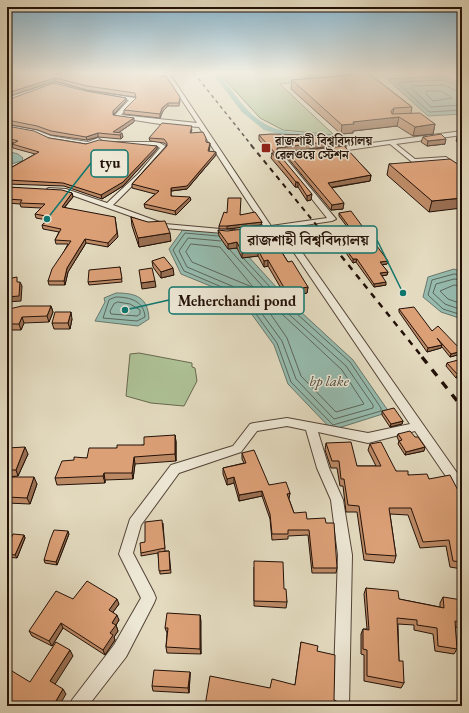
<svg xmlns="http://www.w3.org/2000/svg" width="469" height="713" font-family="'EB Garamond','Noto Serif Bengali',serif">
<style>
.green{fill:#aec196;stroke:#68694f}
.water{fill:#96bbae;stroke:#68776c}
.lines{fill:none;stroke-linecap:round;stroke-linejoin:round}
.shore{stroke:#5c665b;stroke-width:1}
.canal{fill:#96bbae;fill-rule:evenodd}
.minor-casing{stroke:#534336;stroke-width:2}
.minor{fill:#ede7d5;fill-rule:evenodd}
.rail-far3{stroke:#231108;stroke-width:1.5;stroke-dasharray:3.5 3.5;stroke-linecap:butt}
.rail-far2{stroke:#231108;stroke-width:2;stroke-dasharray:5 5;stroke-linecap:butt}
.rail-far1{stroke:#231108;stroke-width:2.5;stroke-dasharray:6 6;stroke-linecap:butt}
.rail{stroke:#231108;stroke-width:3.5;stroke-dasharray:8 8;stroke-linecap:butt}
.wall{fill:#bd8a66;stroke:#231108}
.shaded-wall{fill:#9a7053;stroke:#231108}
.building{fill:#dca077;stroke:#231108}
.poi-dot{fill:#8f2418;stroke:#ede7d5;stroke-width:1.5}
.labels{text-anchor:middle;stroke-width:3;stroke-linejoin:round;paint-order:stroke}
.far-poi-label{font-size:12px;font-weight:bold;fill:#231108;stroke:#ede7d5;text-anchor:start}
.water-label{font-size:15px;font-style:italic;fill:#4b4c42;stroke:#ede7d5}
.leader{fill:none;stroke:#0f766e;stroke-width:1.5}
.callout-dot{fill:#0f766e;stroke:#ede7d5;stroke-width:1.5}
.callout{fill:#ede7d5;stroke:#0f766e;stroke-width:1.5}
.callout-label{font-size:15px;text-anchor:middle;font-weight:bold;fill:#231108}
</style>
<rect width="100%" height="100%" fill="#e3dabf"/>
<filter id="stains"><feTurbulence type="fractalNoise" baseFrequency=".005" numOctaves="4"/><feColorMatrix values="0 0 0 0 .2 0 0 0 0 .09 0 0 0 0 .02 0 0 0 .5 -.17"/></filter>
<radialGradient id="worn" r=".72"><stop offset=".6" stop-color="#630" stop-opacity="0"/><stop offset="1" stop-color="#630" stop-opacity=".3"/></radialGradient>
<!-- green -->
<path class="green" d="M 219,73 L 348,73 L 353,77 L 280,84 L 334,135 L 283,130 L 260,118 Z
M 139,353 L 192,363 L 192,367 L 195,368 L 197,381 L 184,406 L 151,403 L 126,396 L 130,354 Z"/>
<!-- water -->
<path class="water" d="M 445,76 L 462,85 L 462,114 L 428,116 L 387,79 Z
M 7,151 L 18,154 L 23,158 L 22,161 L 7,165 Z
M 184,228 L 227,233 L 288,300 L 353,360 L 389,412 L 332,430 L 288,384 L 274,345 L 240,298 L 181,274 L 169,249 Z
M 454,269 L 462,272 L 462,319 L 441,312 L 423,297 L 428,277 Z
M 116,293 C 136,293 148,297 149,319 L 138,326 L 95,321 L 105,302 L 104,298 Z"/>
<g class="lines">
<!-- shore -->
<path class="shore" d="M 462,88 L 444,80 L 401,82 L 399,84 L 429,112 L 462,110
M 427,91 L 442,91 L 452,98 L 433,101 L 426,94 Z
M 462,93 L 443,85 L 413,86 L 411,88 L 431,107 L 462,105
M 218,236 L 185,233 L 173,250 L 184,271 L 243,296 L 277,343 L 291,382 L 333,425 L 381,411 L 381,408 L 350,362 L 285,303 L 244,259
M 221,241 L 188,238 L 179,251 L 187,267 L 246,292 L 282,341 L 296,379 L 334,419 L 373,408 L 373,405 L 346,366 L 281,307 L 230,250
M 191,244 L 220,247 L 253,287 L 342,370 L 364,404 L 336,412 L 301,376 L 287,338 L 252,287 L 192,262 L 186,252 Z
M 462,275 L 454,274 L 432,280 L 428,295 L 443,309 L 462,315
M 462,280 L 454,279 L 436,284 L 433,293 L 445,304 L 462,310
M 462,286 L 454,285 L 440,291 L 448,299 L 462,304
M 116,297 C 130,297 144,301 145,317 L 137,321 L 103,318 L 109,300 Z
M 118,302 L 130,304 L 140,310 L 140,314 L 137,316 L 111,314 L 110,311 L 114,304 Z"/>
<!-- canal -->
<path class="canal" d="M 212,73 L 219,73 C 234,92 246,115 269,126 C 295,139 342,127 363,147 L 359,149 L 336,141 L 283,135 L 264,130 L 242,112 Z"/>
<!-- minor casing -->
<g class="minor-casing">
<path id="minor" d="M 164,73 L 169,73 L 271,226 L 327,218 L 277,155 L 280,153 L 303,152 L 303,154 L 284,156 L 336,219 L 332,221 L 285,228 L 462,480 L 462,495 L 458,494 L 415,431 L 368,443 L 318,432 L 329,468 L 343,500 L 352,555 L 349,706 L 333,706 L 338,555 L 331,500 L 317,468 L 306,430 L 287,426 L 257,431 L 241,452 L 179,473 L 141,525 L 133,553 L 154,593 L 156,598 L 154,603 L 126,657 L 88,706 L 70,706 L 72,700 L 114,645 L 141,598 L 119,554 L 130,519 L 171,465 L 233,446 L 250,424 L 254,423 L 287,418 L 368,433 L 410,424 L 278,229 L 253,232 L 253,228 L 264,227 L 199,127 L 160,124 L 115,117 L 115,115 L 129,100 L 87,93 L 55,85 L 7,102 L 7,98 L 55,82 L 87,91 L 135,98 L 135,100 L 121,115 L 197,123 Z
M 7,125 L 36,130 L 51,136 L 74,140 L 88,142 L 98,138 L 101,140 C 85,153 52,139 35,134 C 26,131 16,130 7,129 Z
M 462,131 L 462,135 L 396,144 L 415,159 L 446,157 L 462,169 L 462,174 L 443,160 L 412,162 L 390,144 L 334,152 L 331,150 L 334,148 Z
M 116,142 L 158,142 L 167,147 L 142,176 L 113,205 L 165,224 L 232,230 L 235,230 L 235,234 L 164,228 L 63,192 L 47,191 L 47,189 L 49,188 L 66,189 L 107,203 L 138,174 L 160,148 L 157,146 L 118,145 L 115,143 Z"/>
</g>
<!-- minor -->
<use href="#minor" class="minor"/>
<!-- rail-far3 -->
<path class="rail-far3" d="M 194,73 L 252,146"/>
<!-- rail-far2 -->
<path class="rail-far2" d="M 251,145 L 327,238"/>
<!-- rail-far1 -->
<path class="rail-far1" d="M 326,237 L 423,358"/>
<!-- rail -->
<path class="rail" d="M 422,357 L 462,407"/>
</g>
<!-- wall -->
<path class="wall" d="M 7,73 L 157,73 L 180,100 L 179,106 L 168,106 L 163,111 L 160,118 L 124,114 L 124,110 L 136,98 L 135,97 L 87,90 L 55,81 Z
M 349,73 L 368,73 L 412,107 L 411,113 L 435,124 L 433,134 L 413,136 L 397,126 L 353,131 L 353,133 L 341,134 L 291,89 L 292,80 L 349,76 Z
M 86,91 L 126,98 L 126,101 L 114,115 L 134,122 L 118,133 L 123,137 L 121,139 L 98,137 L 87,140 L 51,135 L 38,130 L 7,124 L 7,100 Z
M 7,126 L 49,138 L 86,144 L 157,146 L 157,149 L 123,186 L 102,199 L 64,186 L 7,184 L 7,170 L 35,154 L 13,148 L 12,144 L 14,143 L 7,141 Z
M 192,129 L 191,133 L 206,142 L 210,143 L 210,146 L 209,152 L 216,155 L 187,189 L 171,191 L 171,196 L 191,200 L 176,215 L 145,208 L 144,204 L 155,194 L 132,188 L 132,184 L 167,145 L 164,143 L 150,141 L 149,138 Z
M 459,131 L 462,131 L 462,146 L 456,141 Z
M 259,135 L 341,140 L 340,145 L 278,153 L 311,200 L 307,201 L 298,187 L 295,187 L 288,178 L 271,158 L 272,154 L 259,140 Z
M 423,137 L 445,144 L 427,146 L 421,142 Z
M 346,146 L 346,148 L 371,175 L 370,181 L 331,188 L 343,209 L 331,210 L 287,157 L 287,152 Z
M 389,164 L 462,167 L 429,212 L 387,175 Z
M 7,187 L 72,193 L 73,197 L 65,207 L 118,237 L 108,247 L 86,243 L 68,272 L 65,285 L 49,285 L 48,281 L 68,244 L 56,244 L 55,240 L 59,232 L 43,229 L 42,225 L 47,220 L 36,218 L 35,214 L 41,208 L 21,207 L 20,204 L 7,203 Z
M 339,213 L 388,261 L 387,264 L 382,265 L 388,272 L 387,275 L 382,276 L 386,285 L 374,287 L 356,262 L 353,263 L 342,247 L 342,244 L 338,237 L 338,234 L 351,232 L 339,216 Z
M 240,215 L 262,222 L 261,225 L 227,229 L 219,229 L 219,226 Z
M 131,217 L 171,241 L 139,247 L 132,226 Z
M 218,230 L 280,245 L 278,246 L 288,262 L 308,287 L 307,293 L 286,297 L 268,266 L 264,267 L 258,256 L 242,258 L 237,248 L 228,249 L 219,236 Z
M 152,261 L 174,275 L 161,278 L 153,267 Z
M 120,267 L 122,282 L 89,285 L 88,282 Z
M 51,306 L 53,312 L 49,322 L 24,323 L 21,330 L 7,330 L 7,315 Z
M 399,309 L 462,351 L 461,354 L 450,357 L 442,347 L 441,348 L 427,352 L 399,312 Z
M 72,319 L 70,329 L 54,329 L 52,323 Z
M 447,363 L 462,365 L 456,378 L 446,366 Z
M 382,411 L 403,421 L 402,424 L 390,427 L 382,415 Z
M 398,434 L 415,437 L 424,451 L 405,455 L 398,444 L 399,441 L 397,437 Z
M 175,435 L 176,442 L 176,461 L 135,464 L 133,479 L 105,480 L 105,483 L 57,485 L 55,478 L 74,460 L 87,458 L 117,448 L 144,445 Z
M 326,443 L 357,466 L 376,466 L 368,450 L 370,444 L 396,471 L 408,475 L 429,479 L 462,498 L 462,569 L 450,567 L 446,546 L 420,548 L 408,515 L 390,514 L 396,556 L 394,563 L 364,560 L 357,512 L 346,512 L 343,486 L 340,486 L 337,468 L 331,468 L 325,450 Z
M 7,448 L 28,454 L 18,476 L 7,477 Z
M 242,453 L 269,485 L 290,493 L 289,498 L 289,499 L 294,513 L 307,519 L 337,568 L 336,573 L 312,573 L 308,535 L 288,536 L 288,539 L 272,540 L 270,519 L 262,496 L 239,501 L 234,483 L 227,485 L 223,474 L 223,468 L 244,463 L 242,459 Z
M 37,484 L 30,504 L 7,503 L 7,490 Z
M 163,523 L 165,551 L 169,551 L 171,573 L 160,574 L 158,553 L 141,556 L 141,553 L 145,542 Z
M 69,534 L 57,565 L 45,563 L 44,560 Z
M 24,535 L 25,538 L 17,558 L 7,557 L 7,548 Z
M 254,567 L 284,589 L 287,602 L 286,608 L 254,606 Z
M 366,588 L 399,599 L 440,607 L 440,603 L 443,597 L 462,622 L 462,626 L 460,628 L 455,627 L 457,649 L 454,654 L 435,651 L 433,634 L 414,630 L 414,625 L 398,624 L 399,661 L 404,683 L 401,688 L 364,681 L 364,655 L 361,654 L 361,634 L 363,629 L 367,629 L 364,594 Z
M 73,599 L 119,604 L 113,612 L 119,620 L 116,625 L 118,631 L 114,637 L 115,640 L 105,655 L 63,628 L 52,646 L 32,636 L 29,631 Z
M 200,615 L 201,654 L 167,653 L 166,647 L 167,633 L 165,628 Z
M 301,642 L 317,651 L 334,700 L 270,688 L 295,685 Z
M 190,672 L 190,676 L 189,693 L 153,691 L 152,686 Z"/>
<!-- shaded-wall -->
<path class="shaded-wall" d="M 55,78 L 55,81 L 7,97 L 7,93 Z
M 126,98 L 126,101 L 114,114 L 114,118 L 113,111 Z
M 168,103 L 168,106 L 163,111 L 160,118 L 160,114 L 162,108 Z
M 394,108 L 392,118 L 399,117 L 397,126 L 353,131 L 353,133 L 341,134 L 342,125 L 391,111 Z
M 134,118 L 134,122 L 115,135 L 113,132 Z
M 435,124 L 433,134 L 413,136 L 415,127 Z
M 98,133 L 98,137 L 87,140 L 86,137 Z
M 122,133 L 123,137 L 121,139 L 120,135 Z
M 446,139 L 445,144 L 427,146 L 428,141 Z
M 341,140 L 340,145 L 277,153 L 277,148 Z
M 157,146 L 157,149 L 123,186 L 102,199 L 101,195 Z
M 216,152 L 216,155 L 187,189 L 171,191 L 171,188 Z
M 371,175 L 370,181 L 327,188 L 328,183 Z
M 296,182 L 298,182 L 298,187 L 295,187 Z
M 72,193 L 73,197 L 62,210 L 62,207 Z
M 312,194 L 311,200 L 307,201 L 307,196 Z
M 190,197 L 191,200 L 176,215 L 175,211 Z
M 462,198 L 462,208 L 429,212 L 432,201 Z
M 344,203 L 343,209 L 331,210 L 332,205 Z
M 115,217 L 118,237 L 108,247 L 108,243 Z
M 262,222 L 261,225 L 227,229 L 227,226 Z
M 170,233 L 171,241 L 139,247 L 138,238 Z
M 85,239 L 86,243 L 68,272 L 65,285 L 64,281 L 67,268 Z
M 274,240 L 281,240 L 280,245 L 274,246 Z
M 237,242 L 237,248 L 228,249 L 228,244 Z
M 258,250 L 258,256 L 242,258 L 242,253 Z
M 353,259 L 357,259 L 356,262 L 353,263 Z
M 268,260 L 268,266 L 264,267 L 264,261 Z
M 388,261 L 387,264 L 379,265 L 380,262 Z
M 173,268 L 174,275 L 161,278 L 161,272 Z
M 388,272 L 387,275 L 379,276 L 380,273 Z
M 155,281 L 156,287 L 142,289 L 141,283 Z
M 20,282 L 22,286 L 21,301 L 7,302 L 7,297 Z
M 386,282 L 386,285 L 374,287 L 374,284 Z
M 308,287 L 307,293 L 286,297 L 286,291 Z
M 51,306 L 53,312 L 49,322 L 47,316 Z
M 71,312 L 72,319 L 70,329 L 68,323 Z
M 22,317 L 24,323 L 21,330 L 19,324 Z
M 442,345 L 441,348 L 427,352 L 428,348 Z
M 462,351 L 461,354 L 450,357 L 451,354 Z
M 462,374 L 462,377 L 456,378 L 458,375 Z
M 403,421 L 402,424 L 390,427 L 391,424 Z
M 175,435 L 176,442 L 176,461 L 175,454 Z
M 25,447 L 28,454 L 18,476 L 16,470 Z
M 425,447 L 424,451 L 405,455 L 406,452 Z
M 134,457 L 135,464 L 133,479 L 132,473 Z
M 104,473 L 105,480 L 105,483 L 103,476 Z
M 34,477 L 37,484 L 30,504 L 27,498 Z
M 234,477 L 234,483 L 227,485 L 227,479 Z
M 262,491 L 262,496 L 239,501 L 239,495 Z
M 290,493 L 289,498 L 286,499 L 287,494 Z
M 68,531 L 69,534 L 57,565 L 56,562 Z
M 24,535 L 25,538 L 17,558 L 15,555 Z
M 117,599 L 119,604 L 111,615 L 109,610 Z
M 117,615 L 119,620 L 116,625 L 118,631 L 114,637 L 115,640 L 105,655 L 103,650 L 110,633 L 112,623 Z
M 200,615 L 201,621 L 201,654 L 200,649 Z
M 61,623 L 63,628 L 52,646 L 49,641 Z
M 70,650 L 73,656 L 54,686 L 50,681 Z
M 190,672 L 190,676 L 189,693 L 188,688 Z
M 63,689 L 66,694 L 59,706 L 53,706 Z"/>
<!-- building -->
<path class="building" d="M 7,73 L 157,73 L 160,76 L 166,76 L 180,97 L 179,103 L 168,103 L 162,108 L 160,114 L 124,110 L 136,98 L 135,93 L 87,86 L 55,78 L 7,93 Z
M 351,73 L 368,73 L 412,107 L 394,108 L 391,111 L 392,114 L 420,113 L 435,124 L 415,127 L 399,117 L 353,122 L 354,124 L 342,125 L 292,80 L 353,75 Z
M 54,83 L 86,91 L 126,98 L 113,111 L 113,115 L 134,118 L 113,132 L 122,133 L 120,135 L 98,133 L 86,137 L 51,131 L 37,126 L 7,120 L 7,100 Z
M 162,123 L 192,126 L 190,133 L 203,132 L 206,138 L 206,142 L 210,143 L 208,151 L 216,152 L 187,186 L 171,188 L 171,196 L 190,197 L 175,211 L 144,204 L 159,191 L 132,184 L 167,146 L 167,143 L 164,139 L 149,138 Z
M 7,126 L 34,131 L 49,138 L 86,144 L 99,140 L 157,146 L 123,182 L 101,195 L 63,183 L 7,180 L 7,170 L 39,152 L 12,144 L 18,141 L 7,138 Z
M 271,134 L 313,135 L 341,140 L 277,148 L 277,152 L 312,194 L 307,196 L 298,182 L 296,182 L 272,153 L 275,153 L 259,135 Z
M 441,134 L 446,139 L 428,141 L 423,137 Z
M 346,146 L 345,147 L 371,175 L 328,183 L 344,203 L 332,205 L 287,152 Z
M 450,159 L 462,167 L 462,198 L 432,201 L 389,164 Z
M 7,187 L 62,190 L 72,193 L 62,207 L 115,217 L 117,233 L 108,243 L 85,239 L 67,268 L 64,281 L 48,281 L 52,269 L 71,241 L 55,240 L 61,229 L 42,225 L 51,217 L 35,214 L 45,204 L 20,203 L 22,200 L 7,199 Z
M 228,198 L 241,198 L 240,215 L 255,212 L 262,222 L 227,226 L 219,226 L 224,212 L 227,213 Z
M 351,211 L 388,261 L 380,262 L 388,272 L 380,273 L 386,282 L 374,284 L 357,259 L 353,259 L 342,244 L 345,243 L 338,234 L 353,232 L 339,213 Z
M 131,217 L 148,222 L 165,221 L 170,233 L 138,238 Z
M 268,226 L 269,229 L 274,229 L 281,240 L 274,240 L 288,262 L 292,261 L 308,287 L 286,291 L 268,260 L 264,261 L 258,250 L 242,253 L 237,242 L 228,244 L 218,230 L 227,231 Z
M 164,257 L 173,268 L 161,272 L 152,261 Z
M 120,267 L 122,279 L 88,282 L 89,270 Z
M 152,268 L 155,281 L 141,283 L 139,270 Z
M 17,277 L 17,282 L 20,282 L 19,296 L 7,297 L 7,279 Z
M 22,306 L 51,306 L 47,316 L 22,317 L 19,324 L 7,324 L 7,315 L 9,309 Z
M 414,307 L 432,331 L 438,326 L 462,351 L 451,354 L 437,338 L 442,345 L 428,348 L 399,309 Z
M 55,312 L 71,312 L 68,323 L 52,323 Z
M 458,360 L 462,365 L 462,374 L 458,375 L 447,363 Z
M 394,408 L 403,421 L 391,424 L 382,411 Z
M 410,431 L 415,437 L 418,437 L 425,447 L 406,452 L 399,441 L 402,440 L 398,434 Z
M 175,435 L 175,454 L 134,457 L 132,473 L 104,473 L 103,476 L 55,478 L 62,461 L 74,460 L 74,457 L 87,458 L 89,448 L 117,448 L 117,445 L 144,445 L 144,437 Z
M 351,442 L 357,466 L 381,466 L 370,444 L 381,442 L 396,471 L 408,471 L 408,475 L 427,474 L 429,479 L 450,475 L 462,498 L 462,562 L 453,561 L 449,540 L 423,542 L 411,508 L 389,508 L 396,556 L 366,554 L 359,506 L 348,505 L 344,479 L 341,479 L 339,461 L 332,461 L 326,443 Z
M 25,447 L 16,470 L 7,470 L 7,448 Z
M 254,450 L 269,485 L 286,482 L 290,493 L 287,494 L 294,513 L 306,512 L 307,519 L 325,518 L 326,523 L 334,523 L 337,568 L 313,568 L 309,530 L 288,530 L 288,534 L 272,534 L 270,514 L 262,491 L 239,495 L 234,477 L 227,479 L 223,468 L 246,463 L 242,453 Z
M 12,477 L 34,477 L 27,498 L 7,497 L 7,490 Z
M 162,520 L 165,548 L 141,553 L 140,543 L 145,542 L 145,522 Z
M 54,530 L 68,531 L 56,562 L 44,560 L 50,540 Z
M 13,534 L 24,535 L 15,555 L 7,554 L 7,548 Z
M 169,551 L 170,570 L 159,571 L 158,552 Z
M 254,561 L 283,562 L 284,589 L 286,589 L 287,602 L 254,601 Z
M 87,581 L 117,599 L 109,610 L 117,615 L 112,623 L 116,625 L 110,633 L 113,635 L 103,650 L 61,623 L 49,641 L 29,631 L 56,591 L 73,599 Z
M 366,588 L 398,591 L 399,599 L 444,608 L 443,597 L 462,600 L 462,622 L 455,621 L 457,649 L 438,646 L 437,628 L 417,625 L 417,620 L 397,618 L 399,661 L 403,661 L 404,683 L 367,676 L 367,650 L 363,649 L 363,629 L 369,630 Z
M 167,613 L 200,615 L 200,649 L 166,647 L 168,628 L 165,628 Z
M 56,642 L 70,650 L 50,681 L 63,689 L 53,706 L 8,706 L 7,705 L 7,668 L 30,682 Z
M 301,642 L 318,646 L 317,651 L 335,655 L 334,700 L 338,702 L 337,706 L 205,706 L 210,676 L 270,688 L 272,679 L 295,685 Z
M 154,670 L 190,672 L 188,688 L 152,686 Z"/>
<!-- sky -->
<linearGradient id="sky" x2="0" y2="1"><stop stop-color="#87b7d1"/><stop offset="0.42" stop-color="#f2eee2"/><stop offset="1" stop-color="#f2eee2" stop-opacity="0"/></linearGradient>
<rect width="469" height="173" fill="url(#sky)"/>
<!-- markers -->
<rect class="poi-dot" x="261" y="143" width="10" height="10" rx="2"/>
<g class="labels">
<!-- far-poi labels -->
<g class="far-poi-label">
<text x="275" y="145">রাজশাহী বিশ্ববিদ্যালয়<tspan x="275" dy="14">রেলওয়ে স্টেশন</tspan></text>
</g>
<!-- water labels -->
<g class="water-label">
<text x="329" y="386">bp lake</text>
</g>
</g>
<!-- callouts -->
<path class="leader" d="M47 219L91 163M403 293L377 240M125 310L169 300"/>
<g class="callout-dot">
<circle cx="47" cy="219" r="4"/>
<circle cx="403" cy="293" r="4"/>
<circle cx="125" cy="310" r="4"/>
</g>
<g class="callout">
<rect x="91" y="150" width="37" height="27" rx="4"/>
<rect x="240" y="226" width="137" height="27" rx="4"/>
<rect x="169" y="287" width="135" height="27" rx="4"/>
</g>
<g class="callout-label">
<text x="110" y="168">tyu</text>
<text x="308" y="245">রাজশাহী বিশ্ববিদ্যালয়</text>
<text x="237" y="306">Meherchandi pond</text>
</g>
<!-- margin -->
<rect width="469" height="713" fill="none" stroke="#e3dabf" stroke-width="24"/>
<rect x="8" y="8" width="453" height="697" fill="none" stroke="#231108" stroke-width="2"/>
<rect x="12" y="12" width="445" height="689" fill="none" stroke="#231108"/>
<rect width="100%" height="100%" filter="url(#stains)"/>
<rect width="100%" height="100%" fill="url(#worn)"/>
</svg>
